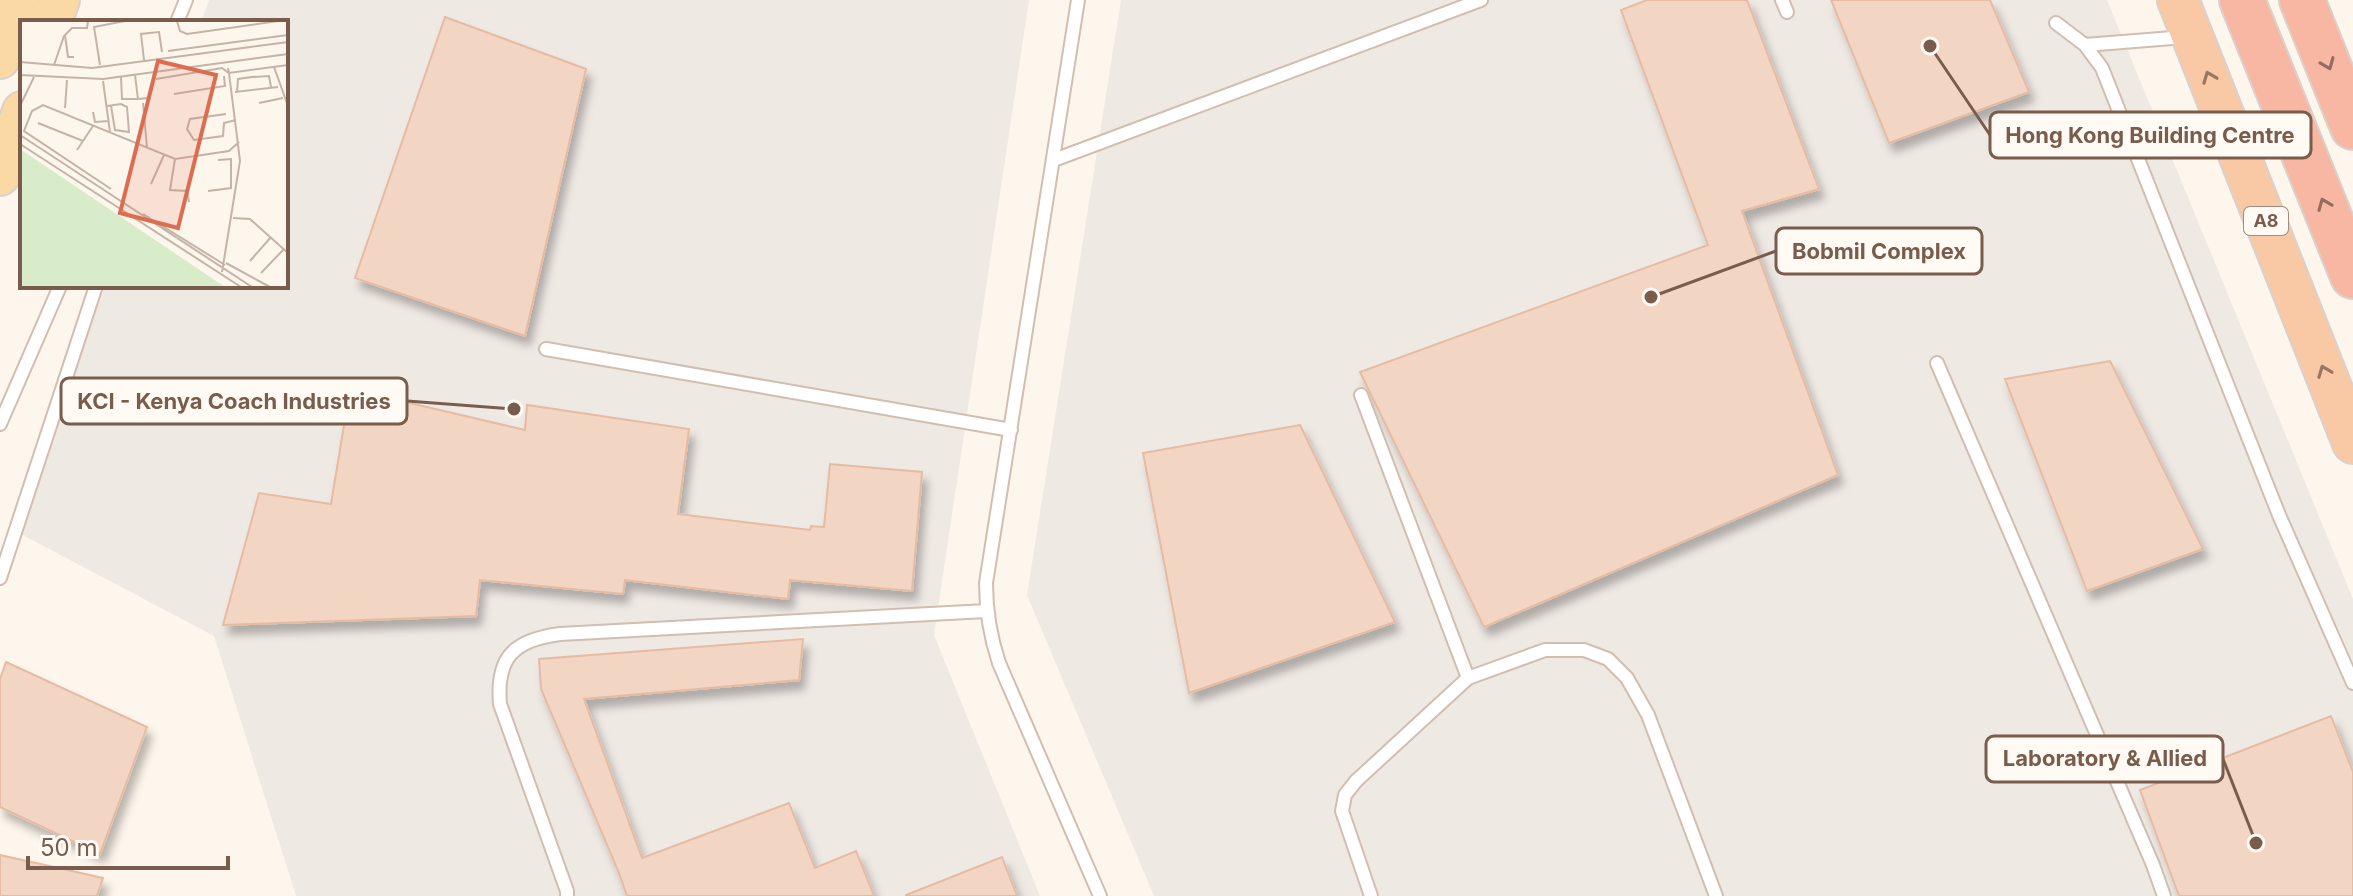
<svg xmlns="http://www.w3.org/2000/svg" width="2353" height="896" font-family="Inter,sans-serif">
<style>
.industrial{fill:#efe9e4}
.building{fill:#f3d5c3;stroke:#e6bba3;stroke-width:2;filter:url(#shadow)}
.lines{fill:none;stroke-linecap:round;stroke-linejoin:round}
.service-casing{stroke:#d1beb0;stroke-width:16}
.primary-casing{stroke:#dad1cd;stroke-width:42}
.trunk-casing{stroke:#dad1cd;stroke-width:44}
.motorway-casing{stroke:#dad1cd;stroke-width:48}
.service{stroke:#fff;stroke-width:12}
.primary{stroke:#fbd9a5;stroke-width:38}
.trunk{stroke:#f9c8a4;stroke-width:40}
.motorway{stroke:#f7b7a3;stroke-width:44}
.oneway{stroke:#936e5e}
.oneway2{stroke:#9a7763}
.labels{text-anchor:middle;stroke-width:6;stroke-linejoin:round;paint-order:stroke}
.shield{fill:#fffaf3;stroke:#a28b7f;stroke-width:2}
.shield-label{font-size:18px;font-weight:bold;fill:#7a5c4d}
.inset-road{fill:none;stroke:#c5b3a7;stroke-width:2}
.view{fill:#dc6d51;fill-opacity:0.15;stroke:#dc6d51;stroke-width:4}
.inset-edge{fill:none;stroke:#7a5c4d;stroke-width:4}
.leader{fill:none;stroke:#7a5c4d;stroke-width:3}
.callout-dot{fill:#7a5c4d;stroke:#fffaf3;stroke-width:3}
.callout{fill:#fffaf3;stroke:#7a5c4d;stroke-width:3}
.callout-label{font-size:22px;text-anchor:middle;font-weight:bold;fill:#7a5c4d}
</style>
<defs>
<filter id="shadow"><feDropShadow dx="5" dy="9" stdDeviation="4" flood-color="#0004"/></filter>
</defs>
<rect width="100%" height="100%" fill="#fdf6ec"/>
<!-- industrial -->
<path class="industrial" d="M 209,0 L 1029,0 L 934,635 L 1040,896 L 296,896 L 214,636 L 15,531 L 105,286 L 286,286 L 286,22 L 201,22 Z
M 1121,0 L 2107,0 L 2353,599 L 2353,896 L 1154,896 L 1027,595 Z"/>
<!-- building -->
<path class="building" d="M 1647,0 L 1747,0 L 1819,189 L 1742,211 L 1838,475 L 1484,627 L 1360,372 L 1708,245 L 1621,10 Z
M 1831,0 L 1990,0 L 2029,92 L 1889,143 Z
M 445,17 L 586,69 L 525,336 L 355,278 Z
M 2110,361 L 2203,549 L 2087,591 L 2005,379 Z
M 350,389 L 525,430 L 527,405 L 689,429 L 678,514 L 810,530 L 811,526 L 824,527 L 830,464 L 922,472 L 912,591 L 790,580 L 788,599 L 625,580 L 623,594 L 480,580 L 476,616 L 223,625 L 259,493 L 331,504 Z
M 1300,425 L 1395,622 L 1189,693 L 1143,453 Z
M 803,639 L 799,680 L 584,699 L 642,858 L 789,803 L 815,868 L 856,851 L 874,896 L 627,896 L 619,873 L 541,689 L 539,659 Z
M 6,662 L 147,727 L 100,854 L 0,807 L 0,679 Z
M 2331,716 L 2353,772 L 2353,896 L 2179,896 L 2140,790 Z
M 0,855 L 81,873 L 103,878 L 97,896 L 0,896 Z
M 1002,857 L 1017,896 L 906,896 L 906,895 Z"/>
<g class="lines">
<!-- service casing -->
<g class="service-casing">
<path id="service" d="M 1078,0 L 986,583 C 986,612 990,636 999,663 L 1100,896
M 1782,0 L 1787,12
M 177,22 L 186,0
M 2056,23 L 2085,45 L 2185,37
M 2085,45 L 2102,68 L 2279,515 L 2353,683
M 1054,160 L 1481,0
M 546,349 L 1011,430
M 1937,363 L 2153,865 L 2164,896
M 1361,395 L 1468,678
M 0,424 L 60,286
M 0,578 L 96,286
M 567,896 L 567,891 L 500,704 C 496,657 514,640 560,634 L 986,611
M 1371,896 L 1342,811 L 1345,795 L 1356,781 L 1468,678 L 1545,650 L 1584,650 L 1608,659 L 1627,678 L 1648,715 L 1716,896"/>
</g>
<!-- primary casing -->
<g class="primary-casing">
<path id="primary" d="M 52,22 L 60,0
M 0,59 L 20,0
M 0,176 L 22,111"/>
</g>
<!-- trunk casing -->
<g class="trunk-casing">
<path id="trunk" d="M 2178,0 L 2353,443"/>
</g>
<!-- motorway casing -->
<g class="motorway-casing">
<path id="motorway" d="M 2242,0 L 2353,276
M 2302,0 L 2353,127"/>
</g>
<!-- service -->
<use href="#service" class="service"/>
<!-- primary -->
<use href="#primary" class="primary"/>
<!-- trunk -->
<use href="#trunk" class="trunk"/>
<!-- motorway -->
<use href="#motorway" class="motorway"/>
</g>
<!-- one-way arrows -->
<defs><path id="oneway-chevron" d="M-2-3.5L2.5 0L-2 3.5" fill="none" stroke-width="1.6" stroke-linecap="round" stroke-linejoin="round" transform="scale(2)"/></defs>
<g class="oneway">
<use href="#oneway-chevron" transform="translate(2328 64) rotate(68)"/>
<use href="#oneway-chevron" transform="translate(2324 204) rotate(-112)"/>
</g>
<g class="oneway2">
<use href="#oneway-chevron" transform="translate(2209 77) rotate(-111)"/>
<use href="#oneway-chevron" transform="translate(2324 371) rotate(-111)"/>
</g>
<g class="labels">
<!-- shield labels -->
<rect class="shield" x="2244" y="207" width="44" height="28" rx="6"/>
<g class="shield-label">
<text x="2266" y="227">A8</text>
</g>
</g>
<!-- overview -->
<g transform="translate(20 20)">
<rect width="268" height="268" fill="#fdf6ec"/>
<path d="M 0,129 L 205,267 L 0,267 Z" fill="#d8ecc9"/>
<path class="inset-road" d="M 157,1 L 160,11 L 167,14 L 258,1M 45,15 L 48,37 L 54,37M 148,31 L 268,15M 124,40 L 121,14 L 139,12 L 142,32M 0,42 L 72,48 L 268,22M 34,45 L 44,16 L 52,8 L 67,8 L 68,1M 80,45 L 74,7 L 105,1M 254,47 L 268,86M 208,48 L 209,53 L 268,45M 0,55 L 83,59 L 268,34M 115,55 L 118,79 L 129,78M 101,57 L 102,79 L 118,79M 136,59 L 202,48 L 210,54M 83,61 L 90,112M 215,72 L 258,67M 217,72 L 218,59 L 232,57 L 249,56 L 251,67M 154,74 L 205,66 L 204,56M 123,83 L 127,128M 239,83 L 263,78M 0,86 L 14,57M 87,86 L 101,84 L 107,87 L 109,112 L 95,110 L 91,86M 45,88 L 47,60M 73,92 L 75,102 L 89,101M 206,94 L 170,99 L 167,109 L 174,120 L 203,116 L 204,103 L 216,100M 18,103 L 63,121M 0,115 L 232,267M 0,124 L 221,267M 57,130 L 73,106M 155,139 L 150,170 L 167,171 L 169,182M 131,164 L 144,135M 91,169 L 4,111 L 12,91 L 23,85 L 155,139 L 209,131 L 219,122M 188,171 L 211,168 L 211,139 L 198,140M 123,194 L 205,245M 213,198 L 230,199 L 268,233M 230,241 L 251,217M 206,243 L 250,267M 202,252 L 220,141 L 209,53M 241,253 L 264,229"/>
<path class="view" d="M 138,41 L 196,55 L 158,208 L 100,193 Z"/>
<rect width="268" height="268" class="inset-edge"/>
</g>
<!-- callouts -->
<path class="leader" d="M1930 46L1990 135M1651 297L1776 251M514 409L407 401M2256 843L2223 759"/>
<g class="callout-dot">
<circle cx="1930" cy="46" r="8"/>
<circle cx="1651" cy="297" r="8"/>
<circle cx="514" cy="409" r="8"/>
<circle cx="2256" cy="843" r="8"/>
</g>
<g class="callout">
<rect x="1990" y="112" width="321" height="46" rx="8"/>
<rect x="1776" y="228" width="206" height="46" rx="8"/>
<rect x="61" y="378" width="346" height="46" rx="8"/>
<rect x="1986" y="736" width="237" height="46" rx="8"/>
</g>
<g class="callout-label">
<text x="2150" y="143">Hong Kong Building Centre</text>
<text x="1879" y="259">Bobmil Complex</text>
<text x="234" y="409">KCI - Kenya Coach Industries</text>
<text x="2105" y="766">Laboratory &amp; Allied</text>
</g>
<!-- scale -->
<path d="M28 856v12h200v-12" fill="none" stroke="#7a5c4d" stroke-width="4"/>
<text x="40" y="856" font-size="24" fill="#7a5c4d" stroke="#fffaf3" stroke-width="6" paint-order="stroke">50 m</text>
</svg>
